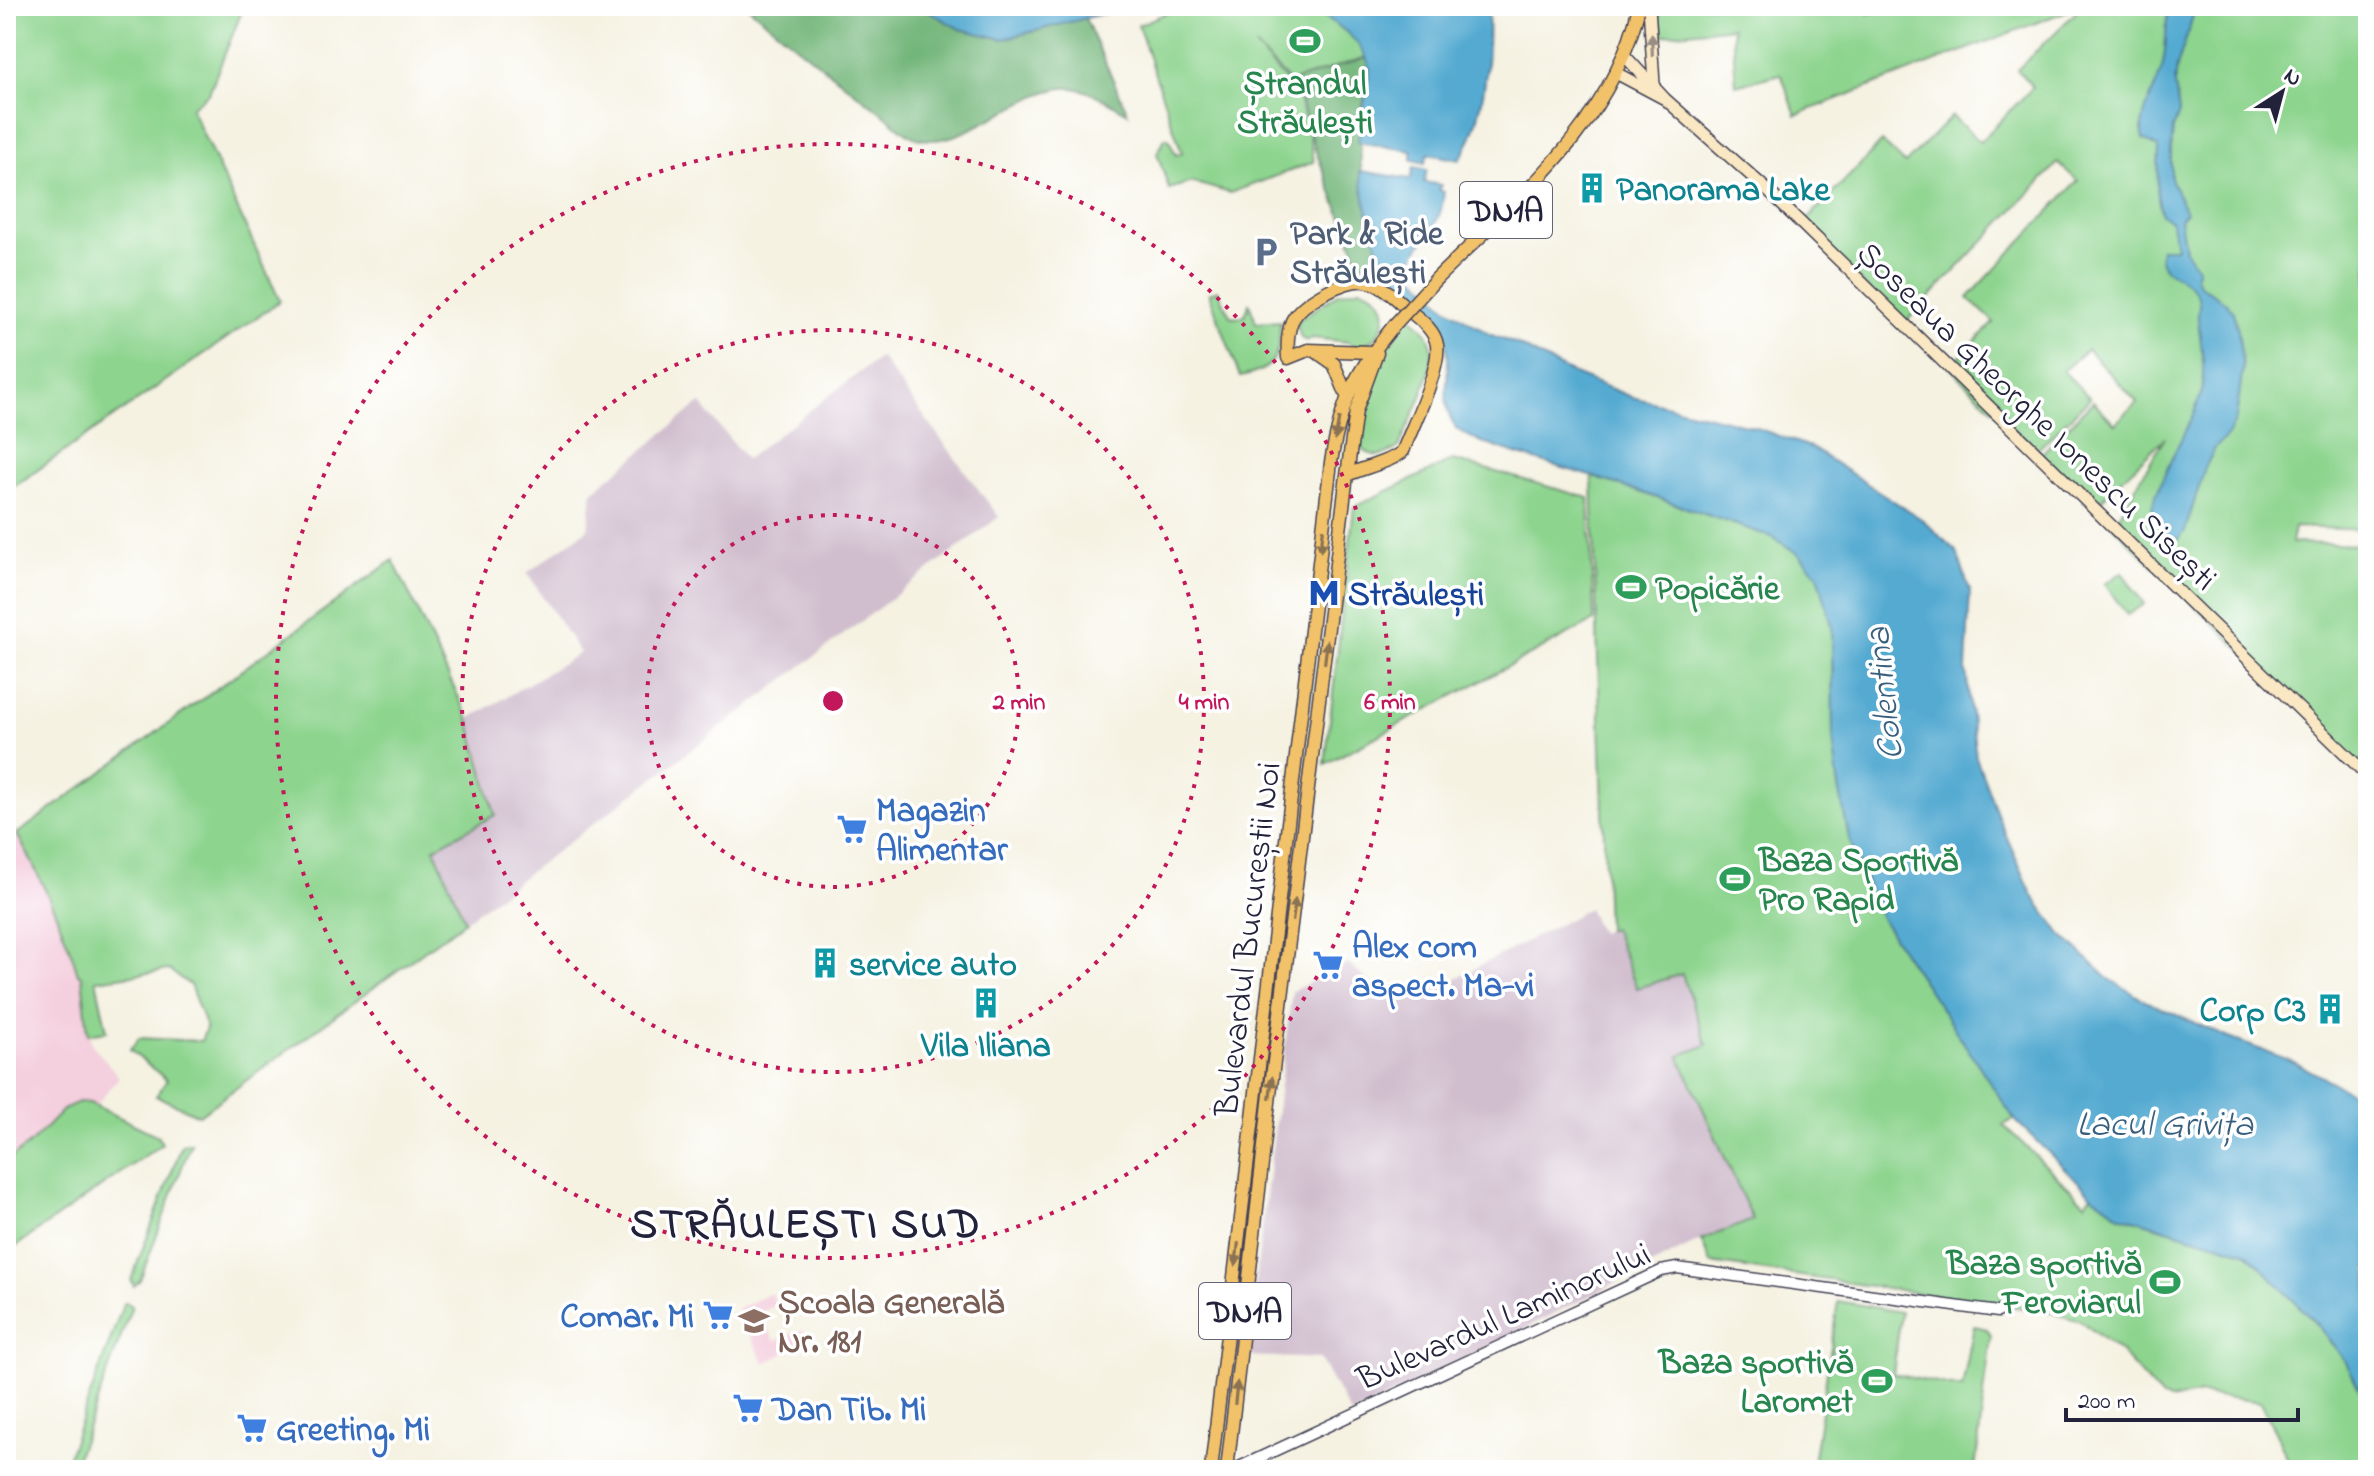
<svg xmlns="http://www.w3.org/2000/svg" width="2374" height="1476" font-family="'Indie Flower',sans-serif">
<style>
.built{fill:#f4cfde}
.industrial{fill:#d0bdce}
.green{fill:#8dd48e;stroke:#587b64;stroke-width:2}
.forest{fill:#72b679;stroke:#4a6c5a;stroke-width:2}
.water{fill:#54aad1;stroke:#3b6686;stroke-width:2}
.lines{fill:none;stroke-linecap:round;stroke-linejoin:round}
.tertiary-casing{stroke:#424154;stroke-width:13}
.secondary-casing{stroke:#424154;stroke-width:14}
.primary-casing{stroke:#424154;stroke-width:15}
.tertiary{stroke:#fff;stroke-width:10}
.secondary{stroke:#fae7c3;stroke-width:11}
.primary{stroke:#f2c26a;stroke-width:12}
.primary-bridge-casing{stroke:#424154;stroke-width:15;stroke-linecap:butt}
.primary-bridge{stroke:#f2c26a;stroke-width:12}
.oneway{fill:#998e86}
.oneway2{fill:#8a7252}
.ring{fill:none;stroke:#c2185b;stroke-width:4;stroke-dasharray:4 8}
.labels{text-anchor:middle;stroke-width:7;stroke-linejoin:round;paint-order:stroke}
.shield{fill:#fff;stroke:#646476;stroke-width:2}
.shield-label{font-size:32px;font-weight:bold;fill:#22223b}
.leisure-label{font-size:34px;font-weight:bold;fill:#27864d;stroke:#fff;text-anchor:start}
.culture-label{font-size:34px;font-weight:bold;fill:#0d838f;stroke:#fff;text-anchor:start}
.service-label{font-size:34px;font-weight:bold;fill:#4e5e75;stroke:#fff;text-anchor:start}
.street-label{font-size:34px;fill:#22223b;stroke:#fff}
.transit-label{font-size:34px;font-weight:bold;fill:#164399;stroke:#fff;text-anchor:start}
.shop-label{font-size:34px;font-weight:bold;fill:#366cbe;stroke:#fff;text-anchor:start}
.education-label{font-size:34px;font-weight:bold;fill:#785e54;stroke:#fff;text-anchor:start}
.water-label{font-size:36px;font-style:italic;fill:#385f7e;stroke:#fff}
.district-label{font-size:42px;font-weight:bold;letter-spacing:2px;fill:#22223b;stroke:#fff}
.centre{fill:#c2185b;stroke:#fff;stroke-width:4}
.ring-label{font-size:24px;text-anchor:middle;font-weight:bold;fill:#c2185b;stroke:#fff;stroke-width:7;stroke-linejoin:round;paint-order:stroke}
</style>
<rect width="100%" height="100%" fill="#fff"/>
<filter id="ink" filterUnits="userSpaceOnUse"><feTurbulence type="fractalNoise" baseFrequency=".0125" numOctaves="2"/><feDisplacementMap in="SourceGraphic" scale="16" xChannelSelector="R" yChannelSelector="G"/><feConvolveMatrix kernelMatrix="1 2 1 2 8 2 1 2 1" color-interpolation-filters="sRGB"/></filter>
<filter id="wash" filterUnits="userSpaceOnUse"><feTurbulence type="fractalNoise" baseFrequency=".006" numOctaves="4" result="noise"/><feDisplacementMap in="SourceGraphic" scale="32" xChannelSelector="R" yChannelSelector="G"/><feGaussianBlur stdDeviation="1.8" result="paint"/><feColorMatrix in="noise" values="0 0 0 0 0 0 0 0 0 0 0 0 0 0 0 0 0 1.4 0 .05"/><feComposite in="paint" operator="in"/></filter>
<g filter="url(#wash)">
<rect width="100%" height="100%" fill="#f5f2e2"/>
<!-- built -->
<path class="built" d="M 6,814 L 48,890 L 66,934 L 78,973 L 82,975 L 91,1043 L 119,1077 L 96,1106 L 90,1103 L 65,1108 L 32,1142 L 6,1162 Z
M 771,1293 L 776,1305 L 760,1313 L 775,1341 L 803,1329 L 809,1342 L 764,1363 L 737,1309 Z"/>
<!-- industrial -->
<path class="industrial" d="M 880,357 L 999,517 L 465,921 L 434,848 L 495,815 L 469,719 L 580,653 L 527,573 L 588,529 L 592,492 L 700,403 L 746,459 Z
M 1588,909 L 1600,933 L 1613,927 L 1682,974 L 1707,1046 L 1679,1057 L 1753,1220 L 1701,1240 L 1351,1415 L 1320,1359 L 1246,1356 L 1292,991 L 1348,964 L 1372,984 L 1385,990 L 1405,993 L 1430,992 Z"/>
<!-- green -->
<path class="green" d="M 6,6 L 244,6 L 209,93 L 191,108 L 280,301 L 6,492 Z
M 1183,6 L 1227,6 L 1232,10 L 1231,6 L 1309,6 L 1356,38 L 1367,57 L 1290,82 L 1255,46 L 1295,91 L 1307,123 L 1314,162 L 1230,193 L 1192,182 L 1169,189 L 1157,153 L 1165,138 L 1168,138 L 1176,155 L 1182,153 L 1138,25 Z
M 1656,6 L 1867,6 L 1868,14 L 1902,6 L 2080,6 L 1796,115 L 1781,74 L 1736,85 L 1732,27 L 1662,35 Z
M 2082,6 L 2368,6 L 2368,530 L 2294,527 L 2291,543 L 2368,545 L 2367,763 L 2363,769 L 2113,526 L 2165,437 L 2094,507 L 2040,455 L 2093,401 L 2115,424 L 2137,402 L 2087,349 L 2063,371 L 2090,398 L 2036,451 L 1949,367 L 1994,322 L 1968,298 L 2078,181 L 2058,163 L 1904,324 L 1802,225 L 1882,142 L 1905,164 L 1952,116 L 1980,142 L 2033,87 L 2017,70 Z
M 1360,288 C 1399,296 1387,344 1355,346 L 1348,342 L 1312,338 L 1307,341 L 1301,338 L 1297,326 L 1299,320 L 1339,293 Z
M 1218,290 L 1230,316 C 1243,321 1248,313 1249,302 L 1256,323 L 1280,321 C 1279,355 1277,370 1240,377 L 1209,293 Z
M 1410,316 C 1418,323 1426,329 1430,340 C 1440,366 1410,420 1399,447 C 1383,458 1372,459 1357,445 L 1356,426 L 1376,363 Z
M 1453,460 L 1589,498 L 1594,621 L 1325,764 L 1354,507 Z
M 1592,476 L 1772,537 L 1799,554 L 1819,575 L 1832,625 L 1833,738 L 1882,920 L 2015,1119 L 2003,1125 L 2085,1203 L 2092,1195 L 2120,1215 L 2248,1253 L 2319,1327 L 2346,1362 L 2368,1406 L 2368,1470 L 2293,1470 L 2261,1402 L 2201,1394 L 2171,1400 L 2162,1398 L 2121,1353 L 2081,1321 L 2044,1311 L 1711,1263 L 1701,1240 L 1753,1220 L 1679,1056 L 1707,1045 L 1682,974 L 1637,988 L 1613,928 L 1607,930 Z
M 393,560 L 469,719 L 495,815 L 434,848 L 465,921 L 199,1115 L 156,1096 L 167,1080 L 130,1050 L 139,1038 L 201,1041 L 206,1028 L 190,985 L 169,970 L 96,980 L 107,1031 L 88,1034 L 82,976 L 78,974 C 63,924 42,880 17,834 Z
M 2122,572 L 2144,604 L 2127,615 L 2105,584 Z
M 79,1102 L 90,1103 L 158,1136 L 162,1144 L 6,1253 L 6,1162 L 32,1142 L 65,1108 Z
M 186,1143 L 191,1143 L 140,1280 L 134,1286 L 131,1280 L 182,1145 Z
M 1838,1301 L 1901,1312 L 1893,1374 L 1962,1388 L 1974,1326 L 1987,1329 L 1991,1336 L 1975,1470 L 1812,1470 Z
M 126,1302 L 132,1306 L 72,1470 L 63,1470 L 123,1305 Z"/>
<!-- forest -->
<path class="forest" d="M 747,6 L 919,6 L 960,29 L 1003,39 L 1085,18 L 1128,113 C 1110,103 1092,90 1072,88 C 1027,84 962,153 917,138 C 905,135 892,120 882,113 C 836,78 792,43 747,6 Z
M 1367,57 L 1370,67 C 1351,154 1359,207 1398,287 L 1392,290 L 1370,272 L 1357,257 L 1315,149 L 1300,98 L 1290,82 Z"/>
<!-- water -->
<path class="water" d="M 919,6 L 1133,6 L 1003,39 L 960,29 Z
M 1309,6 L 1488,6 C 1490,51 1486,123 1459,160 L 1428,154 L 1425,163 L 1412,160 L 1412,151 L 1358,142 L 1370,68 C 1361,36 1335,24 1309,6 Z
M 2168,6 L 2196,6 L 2177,67 L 2175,84 L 2179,113 L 2173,129 L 2171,152 L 2171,178 L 2186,212 L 2180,219 L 2185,250 L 2197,268 L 2196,277 L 2200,285 L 2227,303 L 2233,312 L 2238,330 L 2243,368 L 2236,419 L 2229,434 L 2215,448 L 2205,468 L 2185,531 L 2178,540 L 2173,541 L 2154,520 L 2152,506 C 2161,481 2172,457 2184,433 C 2190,420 2198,407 2201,393 C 2206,366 2201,346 2198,320 C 2197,314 2200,308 2199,302 C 2196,272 2152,280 2161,248 L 2176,248 L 2172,222 L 2161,214 L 2157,193 L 2159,148 L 2143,139 C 2138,115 2154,94 2161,71 C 2168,50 2165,27 2168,6 Z
M 1414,167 L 1427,170 L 1424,182 L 1441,185 L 1439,190 L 1444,192 C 1443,201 1442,210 1438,218 C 1430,236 1406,254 1415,276 L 1445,306 L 1489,334 L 1518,345 L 1567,371 L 1632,397 L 1754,427 L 1810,447 L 1923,520 L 1957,552 L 1970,591 L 1966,670 L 1976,757 L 2001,824 L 2033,896 L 2061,934 L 2108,978 L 2147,1002 L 2229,1038 L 2292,1061 L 2368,1101 L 2368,1406 L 2346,1362 L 2319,1327 L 2248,1253 L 2120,1215 L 2092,1195 L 2015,1120 L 1882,920 L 1849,839 L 1838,782 L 1833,738 L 1832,625 L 1818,575 L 1799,554 L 1772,537 C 1713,517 1654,496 1594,477 C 1569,469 1472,445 1457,428 C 1434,402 1458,362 1442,335 C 1432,317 1413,306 1401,291 C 1377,261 1365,208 1360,171 L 1411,179 Z"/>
</g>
<g filter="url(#ink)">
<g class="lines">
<!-- tertiary casing -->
<g class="tertiary-casing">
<path id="tertiary" d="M 1233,1470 L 1661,1271 L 1677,1268 L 1998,1312"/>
</g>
<!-- secondary casing -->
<g class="secondary-casing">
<path id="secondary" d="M 1649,6 L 1654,84
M 1624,55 L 1665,99 L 1764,187 L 2368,776
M 1616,73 L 1665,99"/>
</g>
<!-- primary casing -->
<g class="primary-casing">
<path id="primary" d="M 1437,278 C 1518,199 1614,122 1639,6
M 1317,352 L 1334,364 L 1347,396
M 1347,475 C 1362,468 1394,461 1403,451 C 1412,427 1441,368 1437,345 C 1435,331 1422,321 1411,312 C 1398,300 1384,285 1365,281 C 1345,278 1301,302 1292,321 C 1287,333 1287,345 1288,358 L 1308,350 L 1371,352
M 1211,1470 L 1331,462 C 1342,398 1355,372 1396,323
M 1227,1470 L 1270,1094 L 1347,475 L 1356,411 L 1377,353"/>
</g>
<!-- tertiary -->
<use href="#tertiary" class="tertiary"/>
<!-- secondary -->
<use href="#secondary" class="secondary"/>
<!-- primary -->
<use href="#primary" class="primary"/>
<!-- primary-bridge casing -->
<g class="primary-bridge-casing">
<path id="primary-bridge" d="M 1396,323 L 1437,278"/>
</g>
<!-- primary-bridge -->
<use href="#primary-bridge" class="primary-bridge"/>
</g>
<!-- one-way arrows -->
<defs><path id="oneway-solid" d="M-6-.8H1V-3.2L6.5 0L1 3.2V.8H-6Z" transform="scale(2)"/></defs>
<use class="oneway" href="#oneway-solid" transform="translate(1652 45) rotate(-92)"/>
<g class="oneway2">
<use href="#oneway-solid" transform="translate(1337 429) rotate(101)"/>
<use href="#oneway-solid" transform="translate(1322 540) rotate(97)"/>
<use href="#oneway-solid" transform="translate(1326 652) rotate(-83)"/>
<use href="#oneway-solid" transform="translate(1294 910) rotate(-83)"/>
<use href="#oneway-solid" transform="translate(1271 1088) rotate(-83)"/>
<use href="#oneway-solid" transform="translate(1237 1254) rotate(97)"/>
<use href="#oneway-solid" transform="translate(1236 1393) rotate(-84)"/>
</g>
</g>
<!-- distance rings -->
<g class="ring">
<circle cx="833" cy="701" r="186"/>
<circle cx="833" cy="701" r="371"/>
<circle cx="833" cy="701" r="557"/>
</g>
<!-- icons -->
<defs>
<g id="stadium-bare" transform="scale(2.4)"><path d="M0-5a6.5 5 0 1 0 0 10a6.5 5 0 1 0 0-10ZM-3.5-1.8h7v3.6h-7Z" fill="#2e9e5b" stroke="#fff" stroke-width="2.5" paint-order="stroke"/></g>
<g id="building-bare" transform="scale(2.4)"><path d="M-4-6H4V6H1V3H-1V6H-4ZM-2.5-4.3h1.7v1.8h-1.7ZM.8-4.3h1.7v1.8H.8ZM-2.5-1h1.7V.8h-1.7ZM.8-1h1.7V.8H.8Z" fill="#0f9aa8" stroke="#fff" stroke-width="2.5" paint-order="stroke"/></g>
<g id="parking-bare" transform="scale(2.4)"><path d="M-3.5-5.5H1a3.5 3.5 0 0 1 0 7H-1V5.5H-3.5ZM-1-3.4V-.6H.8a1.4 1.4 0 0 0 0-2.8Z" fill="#5c6f8a" stroke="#fff" stroke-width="2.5" paint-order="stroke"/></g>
<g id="metro-bare" transform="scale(2.4)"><path d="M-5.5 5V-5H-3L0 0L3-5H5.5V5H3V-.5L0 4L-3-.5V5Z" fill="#1a4fb4" stroke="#fff" stroke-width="2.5" paint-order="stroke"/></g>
<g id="supermarket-bare" transform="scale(2.4)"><path d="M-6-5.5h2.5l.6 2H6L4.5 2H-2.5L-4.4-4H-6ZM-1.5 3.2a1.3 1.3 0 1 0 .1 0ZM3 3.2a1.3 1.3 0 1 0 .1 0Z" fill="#3f7fe0" stroke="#fff" stroke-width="2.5" paint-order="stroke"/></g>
<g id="school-bare" transform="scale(2.4)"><path d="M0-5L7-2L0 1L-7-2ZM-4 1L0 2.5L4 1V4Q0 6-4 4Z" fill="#8d6e63" stroke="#fff" stroke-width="2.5" paint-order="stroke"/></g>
</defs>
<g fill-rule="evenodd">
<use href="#stadium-bare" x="1305" y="41"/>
<use href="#building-bare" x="1592" y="188"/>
<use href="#parking-bare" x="1266" y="252"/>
<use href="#stadium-bare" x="1631" y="587"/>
<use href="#metro-bare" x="1324" y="593"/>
<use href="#supermarket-bare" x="852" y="829"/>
<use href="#stadium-bare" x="1735" y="879"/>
<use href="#building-bare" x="825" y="963"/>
<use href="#supermarket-bare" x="1328" y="965"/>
<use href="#building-bare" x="986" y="1003"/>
<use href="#building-bare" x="2330" y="1009"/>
<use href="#stadium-bare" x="2165" y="1282"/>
<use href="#supermarket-bare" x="718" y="1315"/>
<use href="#school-bare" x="754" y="1321"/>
<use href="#stadium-bare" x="1877" y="1381"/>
<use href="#supermarket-bare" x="748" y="1408"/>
<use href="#supermarket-bare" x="252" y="1428"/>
</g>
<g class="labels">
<!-- shield labels -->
<g class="shield">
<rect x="1460" y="182" width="92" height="56" rx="6"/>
<rect x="1199" y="1283" width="92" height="56" rx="6"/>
</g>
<g class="shield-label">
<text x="1506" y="221">DN1A</text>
<text x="1245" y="1322">DN1A</text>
</g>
<!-- leisure labels -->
<g class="leisure-label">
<text x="1305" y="94" text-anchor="middle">Ștrandul<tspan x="1305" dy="39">Străulești</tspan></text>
<text x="1655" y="599">Popicărie</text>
<text x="1759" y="871">Baza Sportivă<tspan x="1759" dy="39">Pro Rapid</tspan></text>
<text x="2141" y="1274" text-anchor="end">Baza sportivă<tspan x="2141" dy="39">Feroviarul</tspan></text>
<text x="1853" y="1373" text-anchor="end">Baza sportivă<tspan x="1853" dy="39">Laromet</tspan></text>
</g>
<!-- culture labels -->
<g class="culture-label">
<text x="1616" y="200">Panorama Lake</text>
<text x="849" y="975">service auto</text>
<text x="2306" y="1021" text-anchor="end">Corp C3</text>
<text x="986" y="1056" text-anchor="middle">Vila Iliana</text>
</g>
<!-- service labels -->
<g class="service-label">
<text x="1290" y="244">Park &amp; Ride<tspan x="1290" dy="39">Străulești</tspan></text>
</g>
<!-- street labels -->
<g class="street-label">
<text transform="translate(2038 415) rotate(44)" y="12">Șoseaua Gheorghe Ionescu Sisești</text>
<text transform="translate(1246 939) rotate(-83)" y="12">Bulevardul Bucureștii Noi</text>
<text transform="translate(1503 1315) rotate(-24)" y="12">Bulevardul Laminorului</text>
</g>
<!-- transit labels -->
<g class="transit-label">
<text x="1348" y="605">Străulești</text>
</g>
<!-- shop labels -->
<g class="shop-label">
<text x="876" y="821">Magazin<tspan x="876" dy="39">Alimentar</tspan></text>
<text x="1352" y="957">Alex com<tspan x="1352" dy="39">aspect. Ma-vi</tspan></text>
<text x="694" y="1327" text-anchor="end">Comar. Mi</text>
<text x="772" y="1420">Dan Tib. Mi</text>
<text x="276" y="1440">Greeting. Mi</text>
</g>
<!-- education labels -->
<g class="education-label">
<text x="778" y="1313">Școala Generală<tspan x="778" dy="39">Nr. 181</tspan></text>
</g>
<!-- water labels -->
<g class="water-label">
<text transform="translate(1882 694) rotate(-96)" y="13">Colentina</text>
<text x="2165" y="1135">Lacul Grivița</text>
</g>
<!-- district labels -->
<g class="district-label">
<text x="806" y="1237">STRĂULEȘTI SUD</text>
</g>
</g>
<circle cx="833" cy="701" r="12" class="centre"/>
<g class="ring-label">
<text x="1019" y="709">2 min</text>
<text x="1204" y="709">4 min</text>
<text x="1390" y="709">6 min</text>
</g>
<!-- margin -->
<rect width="2374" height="1476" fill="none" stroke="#fff" stroke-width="32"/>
<!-- north arrow -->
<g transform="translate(2282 92) rotate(36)" stroke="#ffffff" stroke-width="6" paint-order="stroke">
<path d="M0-6L14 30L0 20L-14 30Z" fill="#22223b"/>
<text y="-12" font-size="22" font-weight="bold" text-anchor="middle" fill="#22223b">N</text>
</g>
<!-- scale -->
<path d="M2066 1408v12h232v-12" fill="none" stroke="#22223b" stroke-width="4"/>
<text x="2078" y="1408" font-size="24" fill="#22223b" stroke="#ffffff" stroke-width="6" paint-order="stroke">200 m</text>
</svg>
